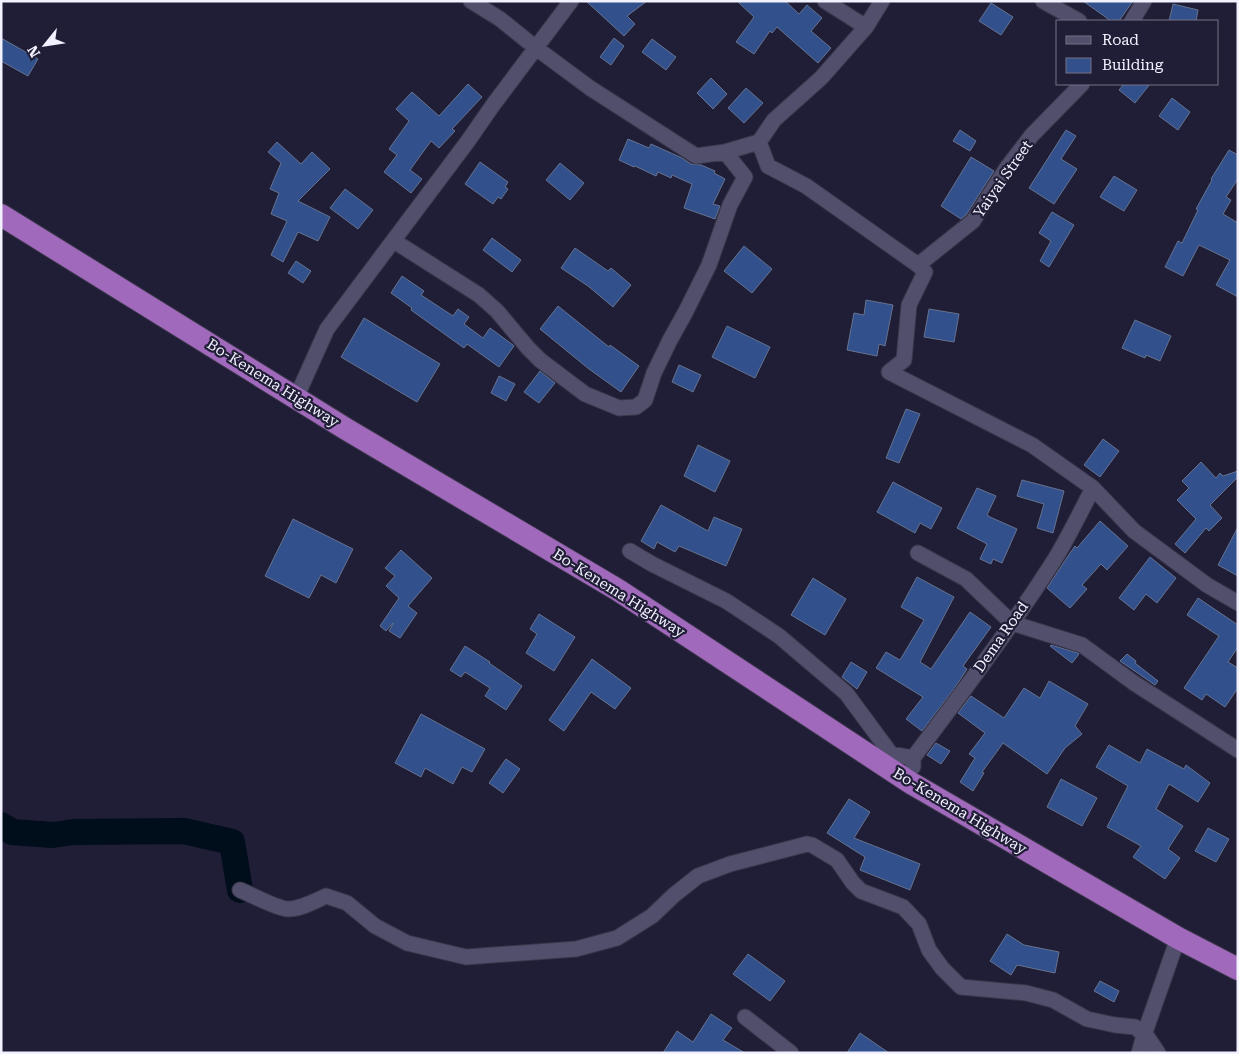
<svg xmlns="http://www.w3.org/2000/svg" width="1239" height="1054" font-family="'Roboto Serif',serif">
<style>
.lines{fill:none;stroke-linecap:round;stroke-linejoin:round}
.river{stroke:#000d1a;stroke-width:26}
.building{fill:#32508c;stroke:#65738f}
.minor-casing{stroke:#39364a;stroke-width:17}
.highway-casing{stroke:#39364a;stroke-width:24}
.minor{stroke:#514f6b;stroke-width:15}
.highway{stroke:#a169bb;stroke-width:22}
.labels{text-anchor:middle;stroke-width:4.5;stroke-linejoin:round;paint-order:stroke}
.street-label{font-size:15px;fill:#f2f1ff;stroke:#201d36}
</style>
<rect width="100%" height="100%" fill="#201d36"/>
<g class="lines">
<!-- river -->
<path class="river" d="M 1,825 L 12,832 L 53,835 L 74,832 L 184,831 L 232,842 L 240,890"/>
</g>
<!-- building -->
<path class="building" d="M 586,1 L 647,1 L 627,16 L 635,24 L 624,36 Z
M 737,1 L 785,1 L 799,14 L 807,5 L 822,18 L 811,31 L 831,48 L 818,63 L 777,27 L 772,33 L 770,31 L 754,54 L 736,42 L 754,17 Z
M 1083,1 L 1133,1 L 1119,21 L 1111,21 Z
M 991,3 L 1013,17 L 1001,35 L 979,21 Z
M 1173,4 L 1198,10 L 1196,21 L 1169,21 Z
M 1,38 L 38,59 L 28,76 L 1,61 Z
M 614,38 L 624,46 L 611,65 L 600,57 Z
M 652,39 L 676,57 L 666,70 L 642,52 Z
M 711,78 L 727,94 L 713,109 L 697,93 Z
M 468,84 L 482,97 L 452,129 L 455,131 L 439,148 L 431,141 L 410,170 L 422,179 L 411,193 L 384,172 L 397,155 L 389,149 L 409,121 L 396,109 L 412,92 L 439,116 Z
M 1124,84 L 1150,84 L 1135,103 L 1119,90 Z
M 746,88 L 763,103 L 744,123 L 728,108 Z
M 1172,98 L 1190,112 L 1178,130 L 1159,116 Z
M 960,130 L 976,141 L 970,151 L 953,141 Z
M 1066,130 L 1076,136 L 1061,159 L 1077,169 L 1054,204 L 1029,188 Z
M 628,139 L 649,148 L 651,144 L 682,158 L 691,164 L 701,165 L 715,171 L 714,173 L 725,179 L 713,204 L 720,206 L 715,219 L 684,208 L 692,184 L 672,175 L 671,178 L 658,172 L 656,176 L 635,166 L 634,167 L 619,160 Z
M 277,142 L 301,164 L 312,152 L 330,169 L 298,201 L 330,217 L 318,241 L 298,232 L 283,262 L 271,255 L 287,221 L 271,214 L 279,193 L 270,189 L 281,163 L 268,152 Z
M 1229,150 L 1238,155 L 1238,179 L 1226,197 L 1231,200 L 1223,214 L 1238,223 L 1238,297 L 1216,285 L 1230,260 L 1199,245 L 1183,276 L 1165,267 L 1178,241 L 1182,243 L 1198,210 L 1196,209 L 1212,180 L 1211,179 Z
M 971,157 L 994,171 L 966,215 L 961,219 L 941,206 Z
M 480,162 L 508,182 L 505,187 L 508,189 L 501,199 L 498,197 L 493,204 L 465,184 Z
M 560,163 L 584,183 L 570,200 L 546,180 Z
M 1114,176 L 1137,190 L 1124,211 L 1100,197 Z
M 345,189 L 373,210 L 358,229 L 330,208 Z
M 1052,212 L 1074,225 L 1049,267 L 1040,261 L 1051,241 L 1039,233 Z
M 492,238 L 521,260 L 512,272 L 483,250 Z
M 744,246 L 772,269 L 752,293 L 724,271 Z
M 575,248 L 608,271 L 611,268 L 631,285 L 613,307 L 588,286 L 561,268 Z
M 296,261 L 311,271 L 303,283 L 288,273 Z
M 402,276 L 424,291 L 421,295 L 453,316 L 458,309 L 469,317 L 464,324 L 483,338 L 490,328 L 513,345 L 514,346 L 499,367 L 467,344 L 464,348 L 411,310 L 412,308 L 391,293 Z
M 866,300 L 893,305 L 885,346 L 879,344 L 877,356 L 847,350 L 854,313 L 864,315 Z
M 558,306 L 609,347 L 610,345 L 639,366 L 621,392 L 589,369 L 540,329 Z
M 929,309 L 959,314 L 954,342 L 924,337 Z
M 364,318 L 440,364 L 417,402 L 341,357 Z
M 1135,320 L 1171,336 L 1160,361 L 1146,355 L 1145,358 L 1122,348 Z
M 727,326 L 770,347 L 755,378 L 712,357 Z
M 679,365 L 701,375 L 693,392 L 672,382 Z
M 540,371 L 555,383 L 539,403 L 524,392 Z
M 499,376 L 515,384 L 506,401 L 491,393 Z
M 906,409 L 920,414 L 899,463 L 886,458 Z
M 1103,439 L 1119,451 L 1100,477 L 1084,465 Z
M 698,445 L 730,461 L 715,492 L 684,476 Z
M 1201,462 L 1216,478 L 1220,473 L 1223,476 L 1238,471 L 1238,477 L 1210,505 L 1222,518 L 1209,531 L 1206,528 L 1185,553 L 1175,544 L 1196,519 L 1177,500 L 1189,488 L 1182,481 Z
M 1022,480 L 1064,491 L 1053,533 L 1037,528 L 1044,504 L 1017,496 Z
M 893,482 L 942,508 L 931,529 L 920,523 L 915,533 L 877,512 Z
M 977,488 L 996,496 L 987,515 L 990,517 L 1017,529 L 1002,563 L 993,559 L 991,564 L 980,559 L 987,544 L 957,528 Z
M 661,505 L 708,531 L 714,517 L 742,529 L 726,566 L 679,546 L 675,552 L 657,542 L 654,549 L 641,541 Z
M 293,519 L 353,549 L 336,583 L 321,575 L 309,598 L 265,576 Z
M 1100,521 L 1128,546 L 1107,570 L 1101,564 L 1082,585 L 1087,589 L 1070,608 L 1047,588 L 1070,553 L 1075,546 L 1077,548 Z
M 1238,527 L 1238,576 L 1218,565 Z
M 401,550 L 432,578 L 408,606 L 417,613 L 400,638 L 389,631 L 393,624 L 393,623 L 386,631 L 380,626 L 399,598 L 386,586 L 395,576 L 385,568 Z
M 1150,557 L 1176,578 L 1157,603 L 1146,594 L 1134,610 L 1119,598 Z
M 917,577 L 954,597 L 920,662 L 931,669 L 970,612 L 991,627 L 963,666 L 967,669 L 956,686 L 922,731 L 906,719 L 923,697 L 876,668 L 886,652 L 900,660 L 924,620 L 901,607 Z
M 813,578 L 846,599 L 825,635 L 791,615 Z
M 1198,598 L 1238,625 L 1238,647 L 1228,662 L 1238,668 L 1238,688 L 1225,707 L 1206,694 L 1202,700 L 1184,688 L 1219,636 L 1187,615 Z
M 539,614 L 575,637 L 554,671 L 526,653 L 537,634 L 530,629 Z
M 1051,645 L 1078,653 L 1079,654 L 1072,663 L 1050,646 Z
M 465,646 L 490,662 L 489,663 L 522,686 L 506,710 L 485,696 L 490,688 L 465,672 L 461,677 L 450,670 Z
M 1127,654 L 1136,661 L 1135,663 L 1158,681 L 1155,685 L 1120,661 Z
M 592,659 L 631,688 L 615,709 L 591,692 L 564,731 L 549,720 Z
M 851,662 L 867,672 L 857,689 L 842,677 Z
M 1049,681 L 1088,704 L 1075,726 L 1082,734 L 1065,748 L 1047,774 L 1003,743 L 982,772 L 984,773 L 973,791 L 960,782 L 975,758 L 969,754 L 985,733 L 958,713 L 971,696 L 1004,718 L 1024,688 L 1040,698 Z
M 421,714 L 485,749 L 472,772 L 462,767 L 453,784 L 425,768 L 421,777 L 395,763 Z
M 936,743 L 950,751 L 941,764 L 927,755 Z
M 1109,745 L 1140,763 L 1147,749 L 1184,769 L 1186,765 L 1210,783 L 1198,802 L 1169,784 L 1156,809 L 1183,826 L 1168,849 L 1180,858 L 1165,879 L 1133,857 L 1141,846 L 1107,827 L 1128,786 L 1096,767 Z
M 506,759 L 520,769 L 503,793 L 489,783 Z
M 1061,779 L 1097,798 L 1082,826 L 1047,807 Z
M 849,799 L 870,812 L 854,838 L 920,864 L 910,890 L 860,870 L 865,857 L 827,833 Z
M 1208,828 L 1229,839 L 1216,862 L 1195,851 Z
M 1007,934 L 1024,945 L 1059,952 L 1055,973 L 1017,965 L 1011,975 L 990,961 Z
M 748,954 L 785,981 L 770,1001 L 733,974 Z
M 1100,981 L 1119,991 L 1114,1002 L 1094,991 Z
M 711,1014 L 732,1028 L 723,1040 L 745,1053 L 663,1053 L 677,1031 L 693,1042 Z
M 860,1033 L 889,1053 L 847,1053 Z"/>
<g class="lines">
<!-- minor casing -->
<g class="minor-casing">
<path id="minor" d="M 471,1 L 500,19 L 536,48 L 590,88 L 696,156 L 725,152 L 759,142 L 774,120 L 821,78 L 866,27 L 882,1
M 825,1 L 866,27
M 1043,1 L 1079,21
M 1132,21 L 1144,1
M 1082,84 L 1032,135 L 1006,169 L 973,221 L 918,265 L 925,272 L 909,305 L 904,360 L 889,372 L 1032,445 L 1093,488 L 1134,531 L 1207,585 L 1238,603
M 759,142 L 768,166 L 806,186 L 918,265
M 394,241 L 479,295 L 497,311 L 528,348 L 540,360 L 585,394 L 619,408 L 636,407 L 645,400 L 654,373 L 670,340 L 685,313 L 709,265 L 730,205 L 745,177 L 725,152
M 296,398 L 327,329 L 468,141 L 493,105 L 571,1
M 630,551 L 652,564 L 726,601 L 779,636 L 846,693 L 891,754 L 913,758
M 918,553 L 966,579 L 1012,623 L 1082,645 L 1134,683 L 1190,719 L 1238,750
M 913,767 L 913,758 C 962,693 1011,628 1055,559 C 1069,536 1081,511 1093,488
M 240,890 C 250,894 278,909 288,909 C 301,909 315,901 326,896 L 347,903 L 375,926 L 407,943 L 466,957 L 576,949 L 617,938 L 652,916 L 674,895 L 698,876 L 730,864 L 807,844 L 812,845 L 837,860 L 853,883 L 861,891 L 903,907 L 919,924 L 929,950 L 942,968 L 961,987 L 1026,993 L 1053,1000 L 1087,1019 L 1115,1025 L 1135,1027 L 1148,1038 L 1158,1053
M 745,1017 L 791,1053
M 1139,1053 L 1144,1035 L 1178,938"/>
</g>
<!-- highway casing -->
<g class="highway-casing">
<path id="highway" d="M 1,215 L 346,429 L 618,590 L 911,783 L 1178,938 L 1238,969"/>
</g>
<!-- minor -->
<use href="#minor" class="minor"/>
<!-- highway -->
<use href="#highway" class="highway"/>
</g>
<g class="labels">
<!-- street labels -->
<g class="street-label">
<text transform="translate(1003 179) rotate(-55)" y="5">Yaiyai Street</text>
<text transform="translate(273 383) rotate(32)" y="5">Bo-Kenema Highway</text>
<text transform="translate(619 593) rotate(32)" y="5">Bo-Kenema Highway</text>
<text transform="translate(1001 637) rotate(-55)" y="5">Dema Road</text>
<text transform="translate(960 811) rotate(31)" y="5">Bo-Kenema Highway</text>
</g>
</g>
<!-- border -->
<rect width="1239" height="1054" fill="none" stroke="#f2f1ff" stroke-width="5"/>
<!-- legend -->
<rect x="1056" y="20" width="162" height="65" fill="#201d36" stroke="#747286"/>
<rect x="1066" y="36" width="25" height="8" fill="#514f6b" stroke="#747286"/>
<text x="1102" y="45" font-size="15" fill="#f2f1ff">Road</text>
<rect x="1066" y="58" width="25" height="15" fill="#32508c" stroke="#747286"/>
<text x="1102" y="70" font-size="15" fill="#f2f1ff">Building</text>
<!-- north arrow -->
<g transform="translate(45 45) rotate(240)" stroke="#201d36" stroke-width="4" paint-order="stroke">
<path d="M0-4L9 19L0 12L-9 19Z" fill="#f2f1ff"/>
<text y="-8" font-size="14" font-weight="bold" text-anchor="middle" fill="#f2f1ff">N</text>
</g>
</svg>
